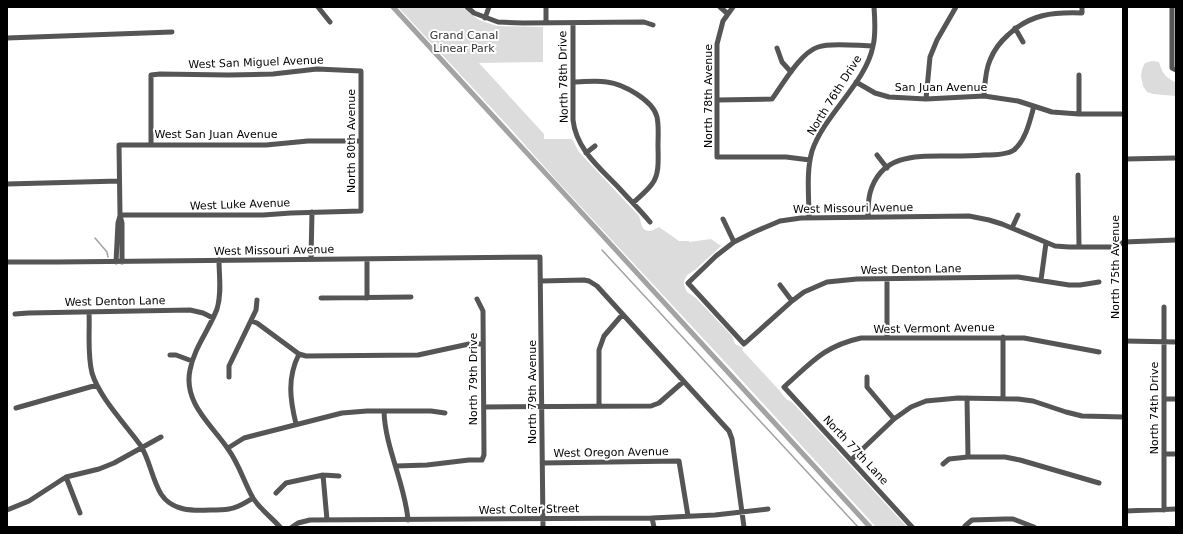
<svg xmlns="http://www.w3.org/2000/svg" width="1183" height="534" font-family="'DejaVu Sans',sans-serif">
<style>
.green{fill:#dcdcdc}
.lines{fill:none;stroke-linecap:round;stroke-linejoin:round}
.stream{stroke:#a3a3a3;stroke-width:1.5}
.canal{stroke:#a3a3a3;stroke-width:5}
.minor{stroke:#555;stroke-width:5}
.major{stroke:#000;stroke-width:6}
.labels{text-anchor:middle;stroke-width:4;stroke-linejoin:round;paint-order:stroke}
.park-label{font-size:11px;fill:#333;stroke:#fff}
.street-label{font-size:11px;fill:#000;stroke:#fff}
</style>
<rect width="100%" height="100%" fill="#fff"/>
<!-- green -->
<path class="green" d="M 398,7 L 462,7 L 479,20 L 497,26 L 543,27 L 543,62 L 479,63 L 544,134 L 544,139 L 572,139 L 579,152 L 639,216 C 642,223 640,231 651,231 L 659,227 L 679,241 L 689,241 L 689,242 L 711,239 L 721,246 L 695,270 L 687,275 L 684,281 L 684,285 L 687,292 L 696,298 L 732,336 L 735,344 L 743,348 L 742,350 L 779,390 L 786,399 L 792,402 L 907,527 L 876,527 L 727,364 L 557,181 L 509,127 Z
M 1152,61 L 1159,62 C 1162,73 1165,77 1175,82 L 1176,96 L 1153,94 L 1147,92 L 1143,86 L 1141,76 L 1142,69 L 1145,63 Z"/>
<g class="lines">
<!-- stream -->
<path class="stream" d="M 95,238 L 107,252 L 108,257
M 602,250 L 858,527"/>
<!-- canal -->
<path class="canal" d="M 393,7 L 870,527"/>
<!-- minor -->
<path class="minor" d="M 318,7 L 330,22
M 467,7 L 474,13 L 498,22 L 523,23 L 644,22 L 653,25
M 546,7 L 546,23
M 720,7 L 728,14
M 733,7 L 723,21 L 717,44 L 717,157 L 786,157 L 810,160
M 1172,7 L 1172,68 L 1176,70
M 485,18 L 489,7
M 573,23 L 573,120 C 576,149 600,168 619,188 C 629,199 640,210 650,222
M 1015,28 L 1023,42
M 7,38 L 172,32
M 777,48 L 782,62 L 791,72
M 1079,75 L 1079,114
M 573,82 C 584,82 596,80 607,82 C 623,84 653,100 657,117 C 659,126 658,136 658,145 C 658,157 660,174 652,184 C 647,191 639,197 633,203
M 856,82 L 875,93 L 889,97 L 926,99 L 984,96 L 1018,101 L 1052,112 L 1079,114 L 1125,114
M 984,96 C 985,84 985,71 990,60 C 994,50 1000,42 1008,35 C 1030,14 1053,12 1082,13 L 1082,7
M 926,99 L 930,57 L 937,40 L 956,7
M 717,100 L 772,99 C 783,84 800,53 818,47 C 831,42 859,46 873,46
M 586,153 L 595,146
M 877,155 L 887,168
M 1125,159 L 1176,158
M 1078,175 L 1079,247
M 7,184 L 119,181
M 120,215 L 263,215 L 291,213 L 361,211 L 361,71 L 317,69 L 273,74 L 228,75 L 160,74 L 151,75 L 151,144
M 868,217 C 868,209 868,201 870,193 C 881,153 918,156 951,156 C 962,156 973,156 984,155 C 993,155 1007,155 1014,150 C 1026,140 1030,120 1034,106
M 809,218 C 809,196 806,172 812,151 C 824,115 866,83 873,46 C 876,34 875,20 874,7
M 723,219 L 734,242
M 1012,228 L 1018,215
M 311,259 L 312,212
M 367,259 L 367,298
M 219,260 C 219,276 222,293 217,309 C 209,330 194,348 190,370 C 183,403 212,425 228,449 C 239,464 244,482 253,498 C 260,509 271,517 280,527
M 7,262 L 58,262 L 540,257 L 543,527
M 116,262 L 118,223 L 120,216
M 122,262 L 122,223 L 120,215 L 119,145 L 266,145 L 308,141 L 361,141
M 1041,280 L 1046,243
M 541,281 L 584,280 L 589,281 L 597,286 L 729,431 L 732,439 L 744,527
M 1099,282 L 1080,285 L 1069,285 L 1018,277 L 857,279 L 827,282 L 804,292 L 792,301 L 744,344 L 688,283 L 716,256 L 734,242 L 754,232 L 780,221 L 801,218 L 969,216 L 989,220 L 1002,224 L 1055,246 L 1069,247 L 1113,247 L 1124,242 L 1176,240
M 780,285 L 792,301
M 321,298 L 411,297
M 89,312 C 90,332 87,353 92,373 C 99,397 126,425 141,446 C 150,461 152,479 161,494 C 172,511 192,511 210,510 C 216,510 223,510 229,509 C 238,508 246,502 253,498
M 15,314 L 28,313 L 190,310 L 203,313 L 213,318
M 251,321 L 257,323 L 299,354 L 306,356 L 418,355 L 469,344 L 483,344
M 1003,337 L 1003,398
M 887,338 L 887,279
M 1125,341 L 1176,342
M 170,355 L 176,355 L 192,361
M 229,377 L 229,366 L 256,310 L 257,300
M 867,377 L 867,387 L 894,419
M 967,398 L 968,457
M 1164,399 L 1176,399
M 599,406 L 599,350 L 604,336 L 622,315
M 484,407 L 651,406 L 659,403 L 683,382
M 16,408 L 97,385
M 384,411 C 385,448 405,483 408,520
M 296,424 C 290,399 287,378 299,354
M 228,448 L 244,438 L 342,413 L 367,411 L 431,411 L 445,413
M 1164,454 L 1176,454
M 851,460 L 894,419 L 911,407 L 926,401 L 958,398 L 1018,399 L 1033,401 L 1066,412 L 1082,416 L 1124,417
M 542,463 L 679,461 L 688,516
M 943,464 L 949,459 L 968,457 L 1005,457 L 1020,460 L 1099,483
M 396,466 L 427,465 L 469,460 L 482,460 L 484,455 L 483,311 L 477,299
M 323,475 L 327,520
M 66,477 L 80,513
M 276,493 L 286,483 L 323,475 L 339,476
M 7,510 L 29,501 L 66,477 L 99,469 L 114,463 L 161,437
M 1164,510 L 1164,307
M 1125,511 L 1176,509
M 652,518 L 654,527
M 965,526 L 972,520 L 1005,519 L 1013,519 L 1034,527
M 292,527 L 298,523 L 310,520 L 652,518 L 715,515 L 768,509
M 912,527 L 784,387 C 811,363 824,346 861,338 L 1024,338 L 1099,352"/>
<!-- major -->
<path class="major" d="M 1125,527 L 1125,7"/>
</g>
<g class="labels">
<!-- park labels -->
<g class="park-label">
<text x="464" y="39">Grand Canal<tspan x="464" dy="13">Linear Park</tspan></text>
</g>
<!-- street labels -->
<g class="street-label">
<text transform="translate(256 62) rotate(-2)" y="4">West San Miguel Avenue</text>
<text transform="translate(563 77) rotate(-91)" y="4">North 78th Drive</text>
<text x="941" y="91">San Juan Avenue</text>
<text transform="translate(834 95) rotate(-58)" y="4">North 76th Drive</text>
<text transform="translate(708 96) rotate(-90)" y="4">North 78th Avenue</text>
<text x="216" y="138">West San Juan Avenue</text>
<text transform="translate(351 141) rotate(-90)" y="4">North 80th Avenue</text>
<text transform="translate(240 204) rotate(-2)" y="4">West Luke Avenue</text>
<text transform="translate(853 208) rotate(-1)" y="4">West Missouri Avenue</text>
<text transform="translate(274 250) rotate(-1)" y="4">West Missouri Avenue</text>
<text transform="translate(1115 267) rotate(-90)" y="4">North 75th Avenue</text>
<text transform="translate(911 269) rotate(-1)" y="4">West Denton Lane</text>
<text transform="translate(115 301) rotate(-1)" y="4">West Denton Lane</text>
<text transform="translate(934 328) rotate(-1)" y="4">West Vermont Avenue</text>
<text transform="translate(473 379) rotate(-90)" y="4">North 79th Drive</text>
<text transform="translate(532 392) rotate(-90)" y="4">North 79th Avenue</text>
<text transform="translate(1154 408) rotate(-90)" y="4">North 74th Drive</text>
<text transform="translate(856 450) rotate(47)" y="4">North 77th Lane</text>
<text transform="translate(611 452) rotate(-1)" y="4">West Oregon Avenue</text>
<text transform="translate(529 509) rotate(-1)" y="4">West Colter Street</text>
</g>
</g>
<!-- border -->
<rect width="1183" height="534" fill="none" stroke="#000000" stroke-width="16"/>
</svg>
